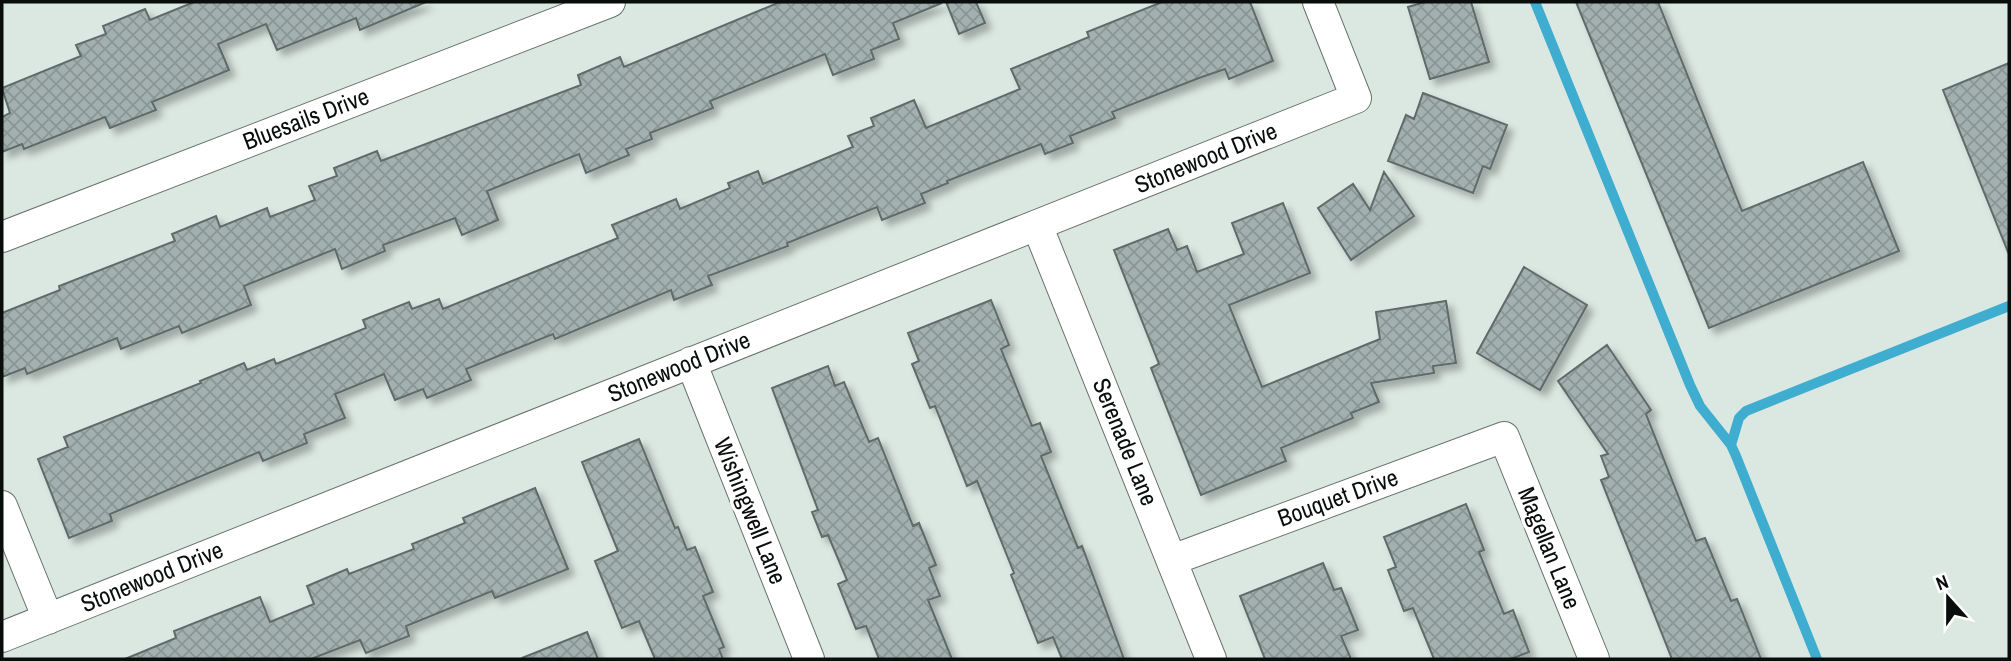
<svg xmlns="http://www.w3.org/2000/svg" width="2011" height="661" font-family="'Archivo Narrow',sans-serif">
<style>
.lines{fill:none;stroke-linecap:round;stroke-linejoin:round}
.stream{stroke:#3eadcf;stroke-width:10}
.building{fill:url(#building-cross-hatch);stroke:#5e6b6a;stroke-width:2;filter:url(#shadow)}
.minor-casing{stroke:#68736d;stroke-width:32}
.minor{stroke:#fff;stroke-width:30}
.labels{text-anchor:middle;stroke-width:7;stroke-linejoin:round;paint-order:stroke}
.street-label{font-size:24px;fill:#090d0b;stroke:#fff}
</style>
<defs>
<pattern id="building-cross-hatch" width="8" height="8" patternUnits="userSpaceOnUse" patternTransform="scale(1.75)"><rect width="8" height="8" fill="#a2b0af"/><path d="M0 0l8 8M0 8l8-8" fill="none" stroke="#8a9695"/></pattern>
<filter id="shadow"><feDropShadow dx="6" dy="6" stdDeviation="3.5" flood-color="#0004"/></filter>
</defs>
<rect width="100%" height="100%" fill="#dbe8e1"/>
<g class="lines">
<!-- stream -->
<path class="stream" d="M 1535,2 L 1690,385 L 1700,406 L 1731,445 L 1736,456 L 1817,659
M 1731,445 L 1739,418 L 1746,411 L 2009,306"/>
</g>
<!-- building -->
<path class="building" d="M 194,2 L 426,2 L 360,30 L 356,18 L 277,50 L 266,24 L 218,44 L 229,70 L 152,102 L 156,110 L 110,128 L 105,117 L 24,149 L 22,144 L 2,152 L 2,117 L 10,113 L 2,88 L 81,56 L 76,45 L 106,34 L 103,26 L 145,9 L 150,20 Z
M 780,2 L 942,3 L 893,23 L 899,39 L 871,50 L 874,59 L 833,75 L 825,54 L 710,101 L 713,108 L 650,133 L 652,139 L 626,149 L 629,155 L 586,173 L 579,154 L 487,191 L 498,220 L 462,235 L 455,218 L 383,245 L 385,251 L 342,269 L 335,249 L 244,286 L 251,305 L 182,333 L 179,326 L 121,349 L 117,338 L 27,374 L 25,368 L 2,377 L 2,313 L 60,290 L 59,286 L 175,241 L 172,234 L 216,216 L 220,227 L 267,208 L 270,217 L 315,200 L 309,186 L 337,176 L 334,168 L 377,151 L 381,161 L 581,85 L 578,75 L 620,57 L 624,67 Z
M 946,2 L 976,2 L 985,23 L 959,34 Z
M 1162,2 L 1250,2 L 1273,61 L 1229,79 L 1225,69 L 1199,78 L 1112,112 L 1115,118 L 1070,136 L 1073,143 L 1045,154 L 1041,144 L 947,181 L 948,183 L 921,194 L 925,203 L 882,220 L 877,207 L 787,243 L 788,246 L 708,276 L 712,285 L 674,300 L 671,290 L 555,339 L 553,334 L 466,369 L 471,380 L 427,398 L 423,389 L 395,400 L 384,374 L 335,394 L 345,418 L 304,434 L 307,443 L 263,461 L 259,452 L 110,514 L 112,521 L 69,538 L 38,459 L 68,447 L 64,437 L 201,383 L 200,381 L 244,363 L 247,370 L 274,359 L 276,364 L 366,328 L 363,320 L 409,302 L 412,309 L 439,299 L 443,309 L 618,238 L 612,225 L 676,199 L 680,209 L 730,188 L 728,183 L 758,171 L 763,184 L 853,147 L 848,136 L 874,126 L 871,118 L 914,100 L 926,128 L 1020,89 L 1011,69 L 1089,37 L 1087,32 Z
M 1425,2 L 1471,2 L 1489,62 L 1430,79 L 1408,7 Z
M 1576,2 L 1658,2 L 1742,211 L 1863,162 L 1899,251 L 1709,328 Z
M 2009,63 L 2009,251 L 2008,252 L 1943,90 Z
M 1423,93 L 1507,125 L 1490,169 L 1483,166 L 1473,193 L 1388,161 L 1406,115 L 1414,119 Z
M 1384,172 L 1414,216 L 1351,260 L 1318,208 L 1353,184 L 1370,210 Z
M 1283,203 L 1310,273 L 1229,305 L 1262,387 L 1380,339 L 1376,312 L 1446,301 L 1456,363 L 1433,366 L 1434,373 L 1371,383 L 1379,402 L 1351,413 L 1353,418 L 1281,448 L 1286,461 L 1201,495 L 1151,368 L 1159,364 L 1114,250 L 1168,229 L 1177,250 L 1187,246 L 1197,272 L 1244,254 L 1232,223 Z
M 1524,267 L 1587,305 L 1540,390 L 1477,353 Z
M 991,300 L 1009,345 L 1001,349 L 1032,426 L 1040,423 L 1051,452 L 1041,456 L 1078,548 L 1082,546 L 1124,659 L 1062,659 L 1053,637 L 1038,643 L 1011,575 L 1014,573 L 977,481 L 967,486 L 935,406 L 930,408 L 912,364 L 919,361 L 908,333 Z
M 1607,345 L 1651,410 L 1646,414 L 1696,541 L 1705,538 L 1731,601 L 1737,599 L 1761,659 L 1672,659 L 1601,480 L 1609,477 L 1601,456 L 1608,454 L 1558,381 Z
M 828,366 L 835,386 L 844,382 L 869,442 L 878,438 L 913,526 L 919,523 L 936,565 L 929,568 L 940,596 L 928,600 L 952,659 L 879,659 L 866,626 L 856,629 L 838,584 L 847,580 L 828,535 L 822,537 L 812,512 L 818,510 L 772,388 Z
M 639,439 L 675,528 L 678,527 L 687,550 L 695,547 L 713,592 L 703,596 L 724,647 L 719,649 L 723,659 L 655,659 L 639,621 L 622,628 L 595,561 L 618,551 L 582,462 Z
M 535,488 L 568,569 L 495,598 L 492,591 L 406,626 L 409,636 L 366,653 L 360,640 L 311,659 L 125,659 L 176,638 L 174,631 L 260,597 L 270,622 L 314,604 L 307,586 L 347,569 L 349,574 L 414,549 L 412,544 L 465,523 L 463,518 Z
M 1466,504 L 1484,550 L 1479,552 L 1504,614 L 1513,610 L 1529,652 L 1511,659 L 1434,659 L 1413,608 L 1404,611 L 1388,570 L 1396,567 L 1384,537 Z
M 1323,563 L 1334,590 L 1341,588 L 1358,630 L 1341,636 L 1351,659 L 1265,659 L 1240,596 Z
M 587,632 L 598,659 L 522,659 L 522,658 Z"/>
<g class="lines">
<!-- minor casing -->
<g class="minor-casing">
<path id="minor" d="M 1037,225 L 1211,659
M 2,237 L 610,2
M 691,362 L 809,659
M 2,506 L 48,619
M 1172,560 L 1504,437 L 1594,659
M 2,637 L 1356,98 L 1318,2"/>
</g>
<!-- minor -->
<use href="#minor" class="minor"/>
</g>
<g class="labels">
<!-- street labels -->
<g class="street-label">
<text transform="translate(306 119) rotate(-21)" y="8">Bluesails Drive</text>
<text transform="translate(1206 158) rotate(-22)" y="8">Stonewood Drive</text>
<text transform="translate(679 367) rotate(-22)" y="8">Stonewood Drive</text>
<text transform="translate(1125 442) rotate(68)" y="8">Serenade Lane</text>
<text transform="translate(1338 498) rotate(-20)" y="8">Bouquet Drive</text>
<text transform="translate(750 511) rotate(68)" y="8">Wishingwell Lane</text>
<text transform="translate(1549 548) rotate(68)" y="8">Magellan Lane</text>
<text transform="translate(152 577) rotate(-22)" y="8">Stonewood Drive</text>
</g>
</g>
<!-- border -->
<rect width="2011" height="661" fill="none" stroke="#090d0b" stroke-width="7"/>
<!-- north arrow -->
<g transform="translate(1948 598) rotate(339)" stroke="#ffffff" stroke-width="5" paint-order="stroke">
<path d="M0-5L12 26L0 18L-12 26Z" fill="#090d0b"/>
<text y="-10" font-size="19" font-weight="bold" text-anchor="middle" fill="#090d0b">N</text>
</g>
</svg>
